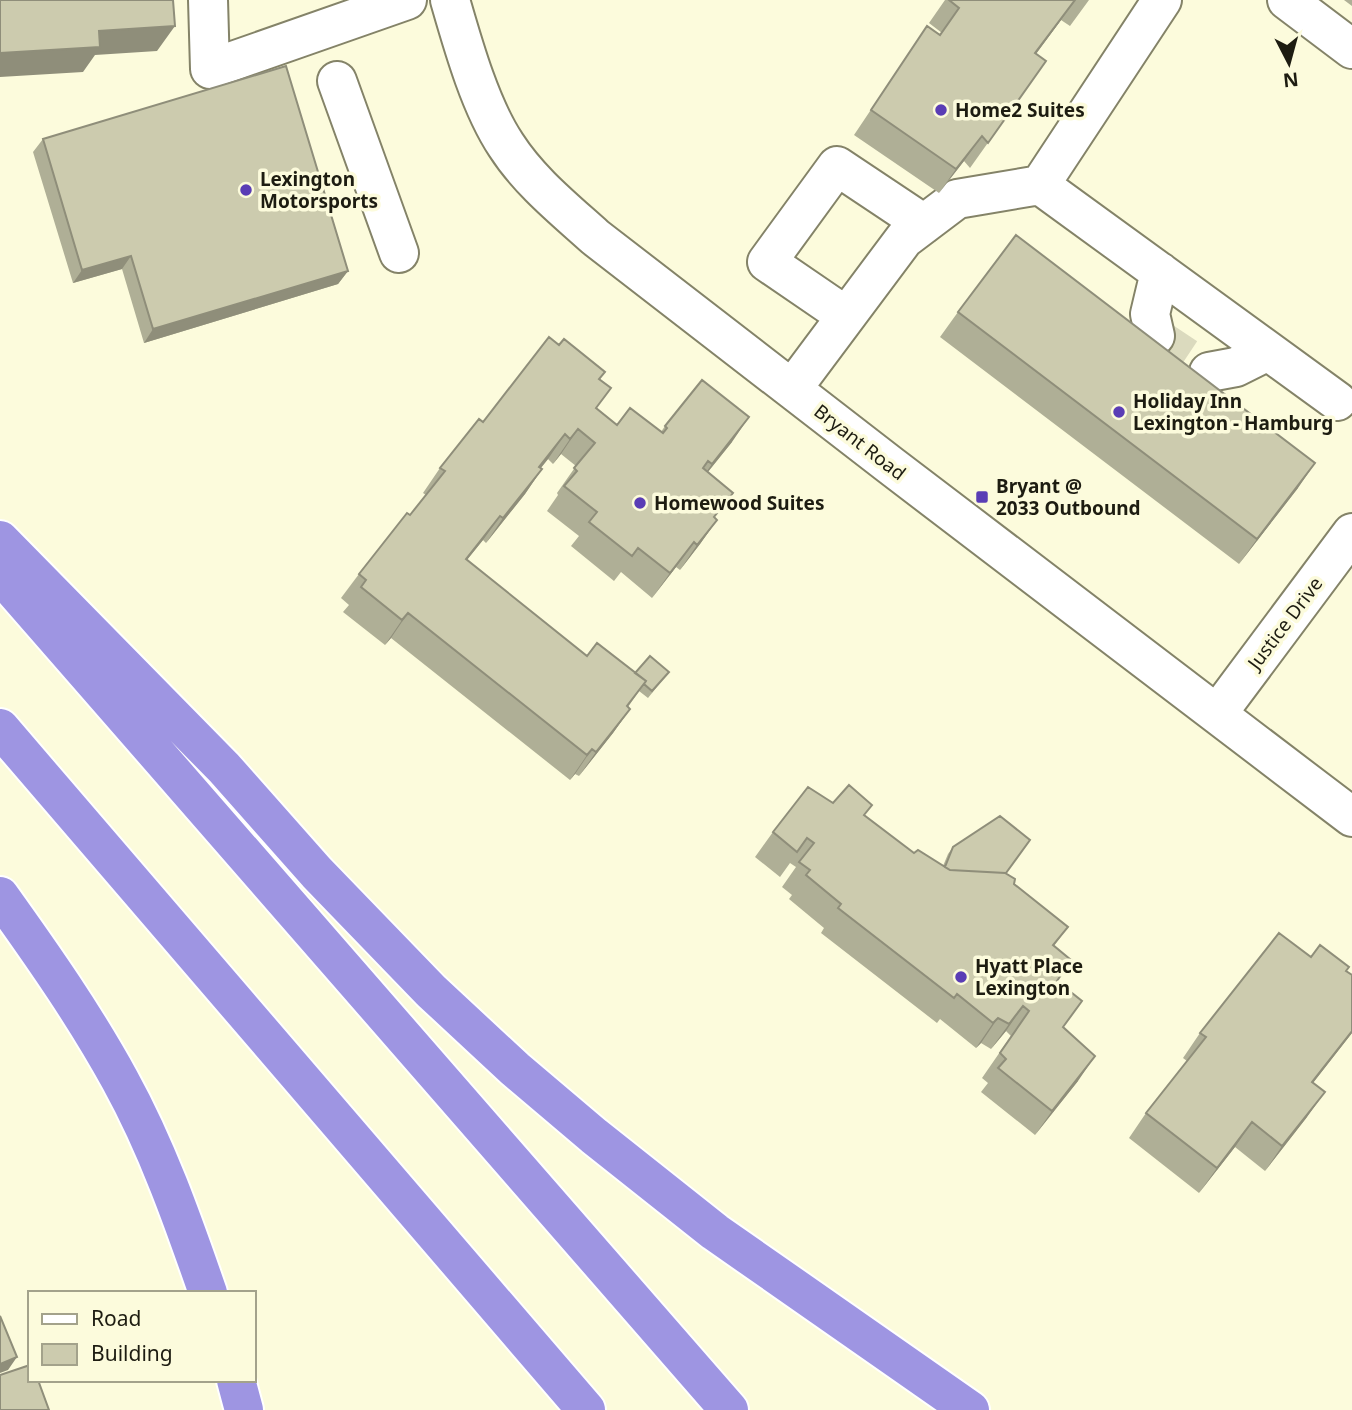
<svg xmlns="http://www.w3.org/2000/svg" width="1352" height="1410" font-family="'Noto Sans',sans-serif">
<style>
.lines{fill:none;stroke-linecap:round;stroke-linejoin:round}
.minor-tunnel{stroke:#dbdabe;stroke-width:38;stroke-dasharray:38 19;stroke-linecap:butt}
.minor-casing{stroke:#848368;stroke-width:42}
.highway-casing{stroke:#fff;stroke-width:42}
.minor{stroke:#fff;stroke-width:38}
.highway{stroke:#9e95e2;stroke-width:38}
.wall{fill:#afaf96}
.shaded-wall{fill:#8f8e7a}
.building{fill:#cccbae;stroke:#8f8e7a;stroke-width:2}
.poi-dot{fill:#5a3db5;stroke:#fcfbdc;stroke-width:2.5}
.labels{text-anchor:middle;stroke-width:7;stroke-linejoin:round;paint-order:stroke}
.poi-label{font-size:19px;font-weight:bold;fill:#1d1c11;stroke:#fcfbdc;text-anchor:start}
.street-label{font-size:19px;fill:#1d1c11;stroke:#fcfbdc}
</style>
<rect width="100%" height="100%" fill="#fcfbdc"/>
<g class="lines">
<!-- minor-tunnel -->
<path class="minor-tunnel" d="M 1155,336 L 1209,372"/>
<!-- minor casing -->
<g class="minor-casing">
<path id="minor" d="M 208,0 L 210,69 L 407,0
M 450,0 C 463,45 480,106 506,145 C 529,181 564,209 595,237 L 890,465 L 1352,817
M 1287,0 L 1352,49
M 337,81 L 399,253
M 1040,185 L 1162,0
M 846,316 L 767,262 L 837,166 L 924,224
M 1155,336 L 1150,314 L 1160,272
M 1209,372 L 1236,367 L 1268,351
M 792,389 L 904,239 L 957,199 L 1040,185 L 1337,401
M 1217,714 L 1352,533"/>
</g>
<!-- highway casing -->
<g class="highway-casing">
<path id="highway" d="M 0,540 L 224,768 L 317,873 L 431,991 L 515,1069 L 594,1136 L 715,1232 L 970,1410
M 0,574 L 729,1410
M 0,728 L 586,1410
M 0,896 C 43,956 85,1016 120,1080 C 157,1147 183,1221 208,1293
M 236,1380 L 244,1410"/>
</g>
<!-- minor -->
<use href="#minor" class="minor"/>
<!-- highway -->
<use href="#highway" class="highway"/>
</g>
<!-- wall -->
<path class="wall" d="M 945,0 L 1089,0 L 1070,26 L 1061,20 L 1036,54 L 1046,61 L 970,168 L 964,161 L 939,193 L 854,135 L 927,26 L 940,35 L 942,33 L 929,23 Z
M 1344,0 L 1352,0 L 1352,6 Z
M 43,139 L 348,271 L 338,284 L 144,343 L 122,269 L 73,283 L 33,152 Z
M 958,312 L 1298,488 L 1239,564 L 940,337 Z
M 559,345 L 605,372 L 600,379 L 597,409 L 617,425 L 661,432 L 665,426 L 732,442 L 708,472 L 715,518 L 717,520 L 700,544 L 680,570 L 676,567 L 652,598 L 621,572 L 614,581 L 571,546 L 579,536 L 547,511 L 558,495 L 557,493 L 576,466 L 561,454 L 553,464 L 548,459 L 541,468 L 542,469 L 525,494 L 486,543 L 483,540 L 467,560 L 587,656 L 635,673 L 669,672 L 648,698 L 639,691 L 628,707 L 630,709 L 613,733 L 579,776 L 575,774 L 570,780 L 391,638 L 385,645 L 343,612 L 349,605 L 341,598 L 359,574 L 410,515 L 426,495 L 423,493 L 440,468 L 483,422 Z
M 833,803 L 865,816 L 914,853 L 943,866 L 948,854 L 953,847 L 1006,873 L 1014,884 L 1068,927 L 1054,946 L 1057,981 L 1063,1028 L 1078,1081 L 1035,1135 L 981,1092 L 988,1083 L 982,1078 L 1011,1036 L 1006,1031 L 991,1049 L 981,1043 L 976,1048 L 940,1019 L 937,1023 L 821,933 L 824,928 L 789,899 L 792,895 L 782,887 L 796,867 L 790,863 L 780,877 L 755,857 L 773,832 Z
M 1311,957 L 1346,971 L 1352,975 L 1352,1033 L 1313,1083 L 1307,1117 L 1265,1171 L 1235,1147 L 1199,1193 L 1129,1138 L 1146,1113 L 1187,1061 L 1183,1058 L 1200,1033 Z"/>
<!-- shaded-wall -->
<path class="shaded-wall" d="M 1075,0 L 1061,20 L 1018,78 L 1035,53 Z
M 175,26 L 157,51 L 95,55 L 83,72 L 0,77 L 0,53 L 99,31 Z
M 982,136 L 964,161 L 939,193 L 956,169 Z
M 131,256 L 122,269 L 73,283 L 82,270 Z
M 348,271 L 338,284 L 144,343 L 153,329 Z
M 749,417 L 732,442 L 694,489 L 712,464 Z
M 578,429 L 561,454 L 553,464 L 570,439 Z
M 565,434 L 548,459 L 522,491 L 539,467 Z
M 1315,463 L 1298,488 L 1239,564 L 1257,539 Z
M 542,469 L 525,494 L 486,543 L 503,518 Z
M 500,516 L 483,540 L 448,583 L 466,559 Z
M 717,520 L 700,544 L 680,570 L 697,545 Z
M 694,542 L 676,567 L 652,598 L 670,573 Z
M 408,613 L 391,638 L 385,645 L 402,620 Z
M 630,709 L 613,733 L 579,776 L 596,752 Z
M 592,749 L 575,774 L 570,780 L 587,755 Z
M 1023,1006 L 1006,1031 L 991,1049 L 1009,1024 Z
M 998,1018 L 981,1043 L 976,1048 L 993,1023 Z
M 1352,1031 L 1352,1033 L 1294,1107 L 1312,1082 Z
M 1095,1056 L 1078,1081 L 1035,1135 L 1052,1111 Z
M 1325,1092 L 1307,1117 L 1265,1171 L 1282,1146 Z
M 1252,1122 L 1235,1147 L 1199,1193 L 1217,1168 Z
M 17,1357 L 8,1370 L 0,1373 L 0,1364 Z"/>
<!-- building -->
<path class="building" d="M 0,0 L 173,0 L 175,26 L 99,31 L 100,47 L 0,53 Z
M 949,0 L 1075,0 L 1035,53 L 1046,61 L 988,143 L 982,136 L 956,169 L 871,110 L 927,26 L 940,35 L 959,8 Z
M 286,66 L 348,271 L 153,329 L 131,256 L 82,270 L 43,139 Z
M 1016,235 L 1315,463 L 1257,539 L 958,312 Z
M 549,337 L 559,345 L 564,339 L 605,372 L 599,379 L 611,388 L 596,408 L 617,425 L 630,408 L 663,433 L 667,428 L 665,426 L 702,380 L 749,417 L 712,464 L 708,461 L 703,468 L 733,493 L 714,517 L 717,520 L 697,545 L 694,542 L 670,573 L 638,548 L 632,556 L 589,522 L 597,512 L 564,486 L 577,471 L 574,468 L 595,443 L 578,429 L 570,439 L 565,434 L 539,467 L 542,469 L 503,518 L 500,516 L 466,559 L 587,656 L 597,643 L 646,681 L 627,706 L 630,709 L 596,752 L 592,749 L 587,755 L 408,613 L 402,620 L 361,587 L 366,580 L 359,574 L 407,513 L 410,515 L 445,471 L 440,468 L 479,419 L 483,422 Z
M 650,656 L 669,672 L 652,691 L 644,684 L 646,681 L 635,673 Z
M 849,785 L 872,805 L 864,815 L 914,853 L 918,850 L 950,870 L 1005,873 L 1015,879 L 1014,884 L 1068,927 L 1053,945 L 1071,960 L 1057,981 L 1082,1001 L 1063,1027 L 1095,1056 L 1052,1111 L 998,1068 L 1006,1059 L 1000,1053 L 1029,1011 L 1023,1006 L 1009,1024 L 998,1018 L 993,1023 L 957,994 L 954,998 L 838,908 L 841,904 L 806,875 L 810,870 L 799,862 L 814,843 L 807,838 L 797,852 L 773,832 L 808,787 L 833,803 Z
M 1000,816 L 1030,840 L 1006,873 L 950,870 L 945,867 L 953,847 Z
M 1279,933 L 1311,957 L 1320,945 L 1349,967 L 1346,971 L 1352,975 L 1352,1031 L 1312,1082 L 1325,1092 L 1282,1146 L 1252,1122 L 1217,1168 L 1146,1113 L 1206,1037 L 1200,1033 Z
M 0,1316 L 17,1357 L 0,1364 Z
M 30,1365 L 30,1380 L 38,1380 L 49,1410 L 0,1410 L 0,1375 Z"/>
<!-- markers -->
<g class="poi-dot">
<circle cx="941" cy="110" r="7"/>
<circle cx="246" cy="190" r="7"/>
<circle cx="1119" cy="412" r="7"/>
<rect x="975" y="490" width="14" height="14" rx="3.5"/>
<circle cx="640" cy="503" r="7"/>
<circle cx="961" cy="977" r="7"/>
</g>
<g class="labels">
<!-- poi labels -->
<g class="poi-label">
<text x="955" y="117">Home2 Suites</text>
<text x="260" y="186">Lexington<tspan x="260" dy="22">Motorsports</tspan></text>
<text x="1133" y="408">Holiday Inn<tspan x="1133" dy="22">Lexington - Hamburg</tspan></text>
<text x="996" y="493">Bryant @<tspan x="996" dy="22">2033 Outbound</tspan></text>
<text x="654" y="510">Homewood Suites</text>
<text x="975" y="973">Hyatt Place<tspan x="975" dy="22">Lexington</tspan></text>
</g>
<!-- street labels -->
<g class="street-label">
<text transform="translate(860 442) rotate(38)" y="7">Bryant Road</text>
<text transform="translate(1285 623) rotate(-53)" y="7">Justice Drive</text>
</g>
</g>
<!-- legend -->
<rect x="28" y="1291" width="228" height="91" fill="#fcfbdc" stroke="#a3a28b" stroke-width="2"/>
<rect x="42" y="1314" width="35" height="10" fill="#ffffff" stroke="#a3a28b" stroke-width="2"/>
<text x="91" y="1326" font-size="21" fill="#1d1c11">Road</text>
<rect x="42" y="1344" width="35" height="21" fill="#cccbae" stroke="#a3a28b" stroke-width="2"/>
<text x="91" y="1361" font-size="21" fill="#1d1c11">Building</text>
<!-- north arrow -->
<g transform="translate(1289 63) rotate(174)" stroke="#fcfbdc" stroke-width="5" paint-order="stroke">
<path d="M0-5L12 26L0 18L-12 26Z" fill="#1d1c11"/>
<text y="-10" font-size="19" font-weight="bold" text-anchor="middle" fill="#1d1c11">N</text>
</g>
</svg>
